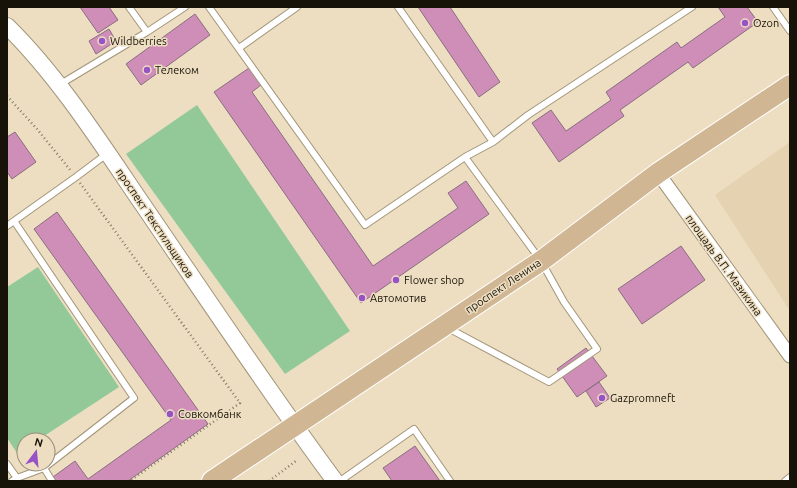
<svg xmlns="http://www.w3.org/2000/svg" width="797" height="488" font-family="Ubuntu,sans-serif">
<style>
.built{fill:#e4d2b0}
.green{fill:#93c999}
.building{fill:#cf8eb8;stroke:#896e7f}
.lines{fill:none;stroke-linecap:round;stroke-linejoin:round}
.service-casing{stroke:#a2957a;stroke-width:8}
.minor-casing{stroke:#a2957a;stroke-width:15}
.tertiary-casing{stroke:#a2957a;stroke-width:18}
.primary-casing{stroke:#fff;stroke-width:22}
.path{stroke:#847a66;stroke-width:2.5;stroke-dasharray:1 3;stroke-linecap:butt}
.service{stroke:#fff;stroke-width:6}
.minor{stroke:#fff;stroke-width:13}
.tertiary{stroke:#fff;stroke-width:16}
.primary{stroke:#d0b693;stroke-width:20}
.poi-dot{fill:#9752c6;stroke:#eddec2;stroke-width:1.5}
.labels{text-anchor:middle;stroke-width:3;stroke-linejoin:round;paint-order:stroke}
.poi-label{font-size:11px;fill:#181308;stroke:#eddec2;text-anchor:start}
.street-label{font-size:11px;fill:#181308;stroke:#eddec2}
</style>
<rect width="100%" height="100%" fill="#eddec2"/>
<!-- built -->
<path class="built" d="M 790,142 L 790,311 L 715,195 Z"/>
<!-- green -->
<path class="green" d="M 197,105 L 350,331 L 285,374 L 126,154 Z
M 38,267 L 119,387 L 38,440 L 24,440 L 24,449 L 17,453 L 7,438 L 7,287 Z"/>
<!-- building -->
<path class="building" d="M 80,7 L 109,7 L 118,20 L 98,33 Z
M 418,7 L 450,7 L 500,82 L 479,97 Z
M 718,7 L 747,7 L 758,22 L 693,68 L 688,62 L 620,110 L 624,116 L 559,162 L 532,123 L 551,110 L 566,131 L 611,100 L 606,92 L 677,42 L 681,48 L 725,17 Z
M 195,14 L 210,35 L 141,85 L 126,64 Z
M 109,29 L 116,41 L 96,54 L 89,41 Z
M 249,68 L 261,85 L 252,92 L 373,266 L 458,208 L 448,193 L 466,181 L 489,214 L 361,303 L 214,92 Z
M 15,132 L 36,162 L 12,179 L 7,172 L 7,137 Z
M 57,212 L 208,424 L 128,481 L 56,481 L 53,477 L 75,461 L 88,479 L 171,420 L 34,229 Z
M 681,246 L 705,280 L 642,324 L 618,289 Z
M 586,348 L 607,376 L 577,397 L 557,369 Z
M 599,382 L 610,398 L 596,407 L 586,391 Z
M 415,446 L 440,481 L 392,481 L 383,468 Z"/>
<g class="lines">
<!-- service casing -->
<g class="service-casing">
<path id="service" d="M 129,7 L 147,32
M 209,7 L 365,225 L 465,157 L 541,261 L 564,302 L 597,349 L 549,382 L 448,328
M 398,7 L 493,142
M 773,7 L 790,31
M 239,48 L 297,7
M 59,85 L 147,32 L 185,7
M 465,157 L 493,142 L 528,115 L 692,7
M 7,226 L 76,177 L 108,153
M 7,464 L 17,478
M 44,468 L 52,481
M 12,481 L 17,478 L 44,468 L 134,398 L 14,221
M 340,481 L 414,429 L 450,481
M 785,481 L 790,477"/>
</g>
<!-- minor casing -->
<g class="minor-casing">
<path id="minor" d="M 658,173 L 790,356"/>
</g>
<!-- tertiary casing -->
<g class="tertiary-casing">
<path id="tertiary" d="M 7,26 C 59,77 102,145 143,205 C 206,297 268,391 335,481"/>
</g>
<!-- primary casing -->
<g class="primary-casing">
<path id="primary" d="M 212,481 L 541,261 L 658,173 L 790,85"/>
</g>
<!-- path -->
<path class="path" d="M 7,96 L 37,129 L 71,171
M 80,183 L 240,403 L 130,481
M 269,481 L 296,461"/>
<!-- service -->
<use href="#service" class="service"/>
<!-- minor -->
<use href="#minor" class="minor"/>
<!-- tertiary -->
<use href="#tertiary" class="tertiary"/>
<!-- primary -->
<use href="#primary" class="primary"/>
</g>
<!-- markers -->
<g class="poi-dot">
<circle cx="745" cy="23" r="4"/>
<circle cx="102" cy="41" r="4"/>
<circle cx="147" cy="70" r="4"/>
<circle cx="396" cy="280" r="4"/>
<circle cx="362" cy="298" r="4"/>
<circle cx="602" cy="398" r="4"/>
<circle cx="170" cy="414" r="4"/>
</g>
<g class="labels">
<!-- poi labels -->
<g class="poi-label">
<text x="753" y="27">Ozon</text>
<text x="110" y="45">Wildberries</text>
<text x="155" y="74">Телеком</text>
<text x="404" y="284">Flower shop</text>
<text x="370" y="302">Автомотив</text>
<text x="610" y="402">Gazpromneft</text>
<text x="178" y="418">Совкомбанк</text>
</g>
<!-- street labels -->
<g class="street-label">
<text transform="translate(155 223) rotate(56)" y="4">проспект Текстильщиков</text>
<text transform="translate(724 265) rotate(54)" y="4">площадь В.П. Мазикина</text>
<text transform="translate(503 286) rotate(-34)" y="4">проспект Ленина</text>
</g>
</g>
<!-- border -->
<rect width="797" height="488" fill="none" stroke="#181308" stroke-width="16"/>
<!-- north arrow -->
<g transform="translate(36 452) rotate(16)"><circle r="19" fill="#eddec2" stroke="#988d78"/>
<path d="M0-3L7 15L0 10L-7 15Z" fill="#9752c6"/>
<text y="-6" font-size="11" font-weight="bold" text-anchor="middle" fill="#181308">N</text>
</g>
</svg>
